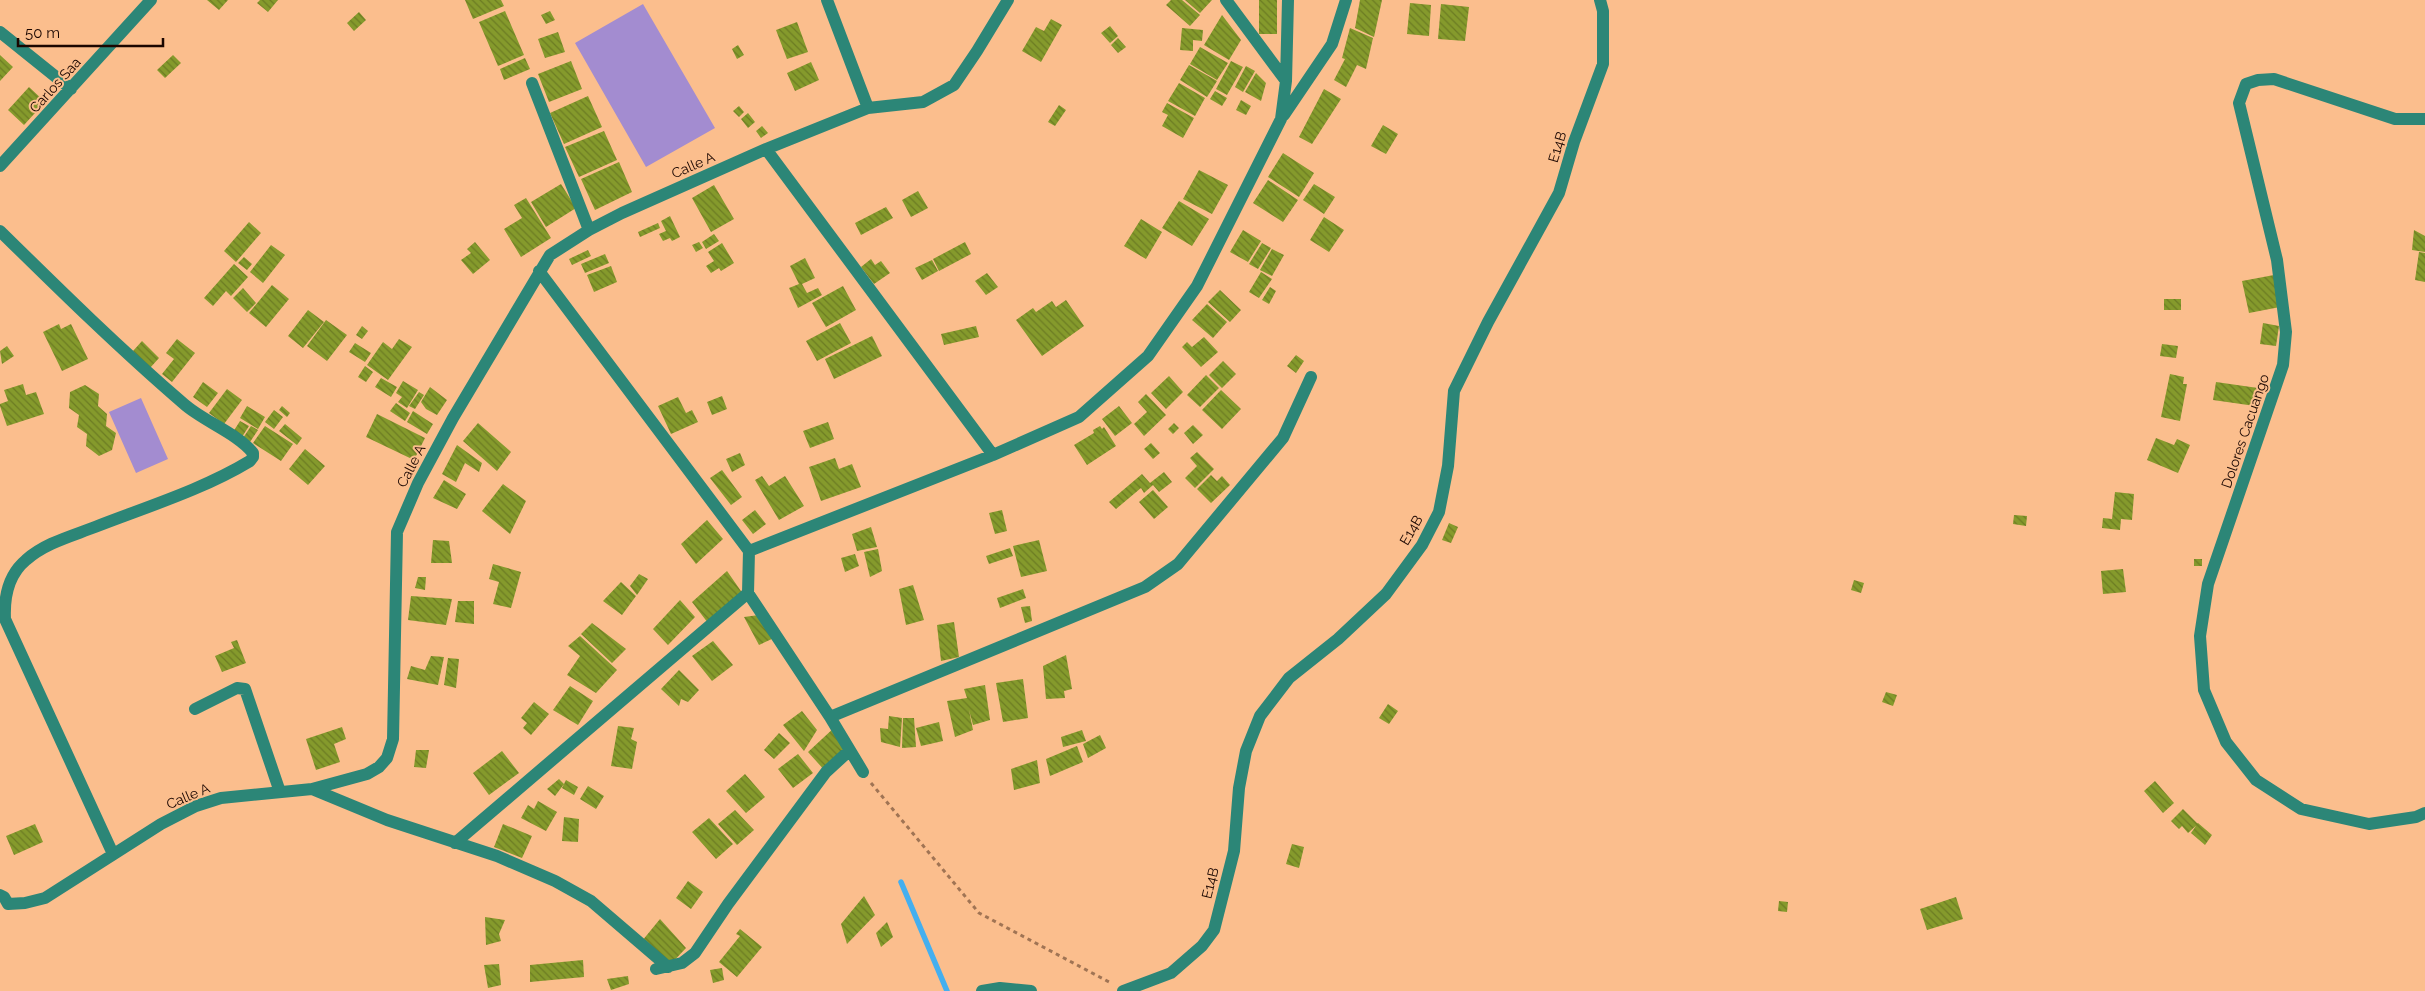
<svg xmlns="http://www.w3.org/2000/svg" width="2425" height="991" font-family="Raleway,sans-serif">
<style>
.grass{fill:#a38cd0}
.lines{fill:none;stroke-linecap:round;stroke-linejoin:round}
.stream{stroke:#44afef;stroke-width:5.5}
.building{fill:url(#building-back-hatch)}
.path{stroke:#a07454;stroke-width:3;stroke-dasharray:4 4;stroke-linecap:butt}
.minor{stroke:#2c8677;stroke-width:12}
.labels{text-anchor:middle;stroke-width:4;stroke-linejoin:round;paint-order:stroke}
.street-label{font-size:14px;fill:#1a0600;stroke:#fbbe8d}
</style>
<defs>
<pattern id="building-back-hatch" width="6" height="6" patternUnits="userSpaceOnUse" patternTransform="scale(1.25)"><rect width="6" height="6" fill="#859a2c"/><path d="M-1 5l2 2M0 0l6 6M5-1l2 2" fill="none" stroke="#6c7c23"/></pattern>
</defs>
<rect width="100%" height="100%" fill="#fbbe8d"/>
<!-- grass -->
<path class="grass" d="M 643,4 L 715,128 L 646,167 L 575,43 Z
M 141,398 L 168,459 L 136,473 L 109,412 Z"/>
<g class="lines">
<!-- stream -->
<path class="stream" d="M 901,882 L 947,991"/>
</g>
<!-- building -->
<path class="building" d="M 207,0 L 228,0 L 219,10 Z
M 260,0 L 278,0 L 268,12 L 257,3 Z
M 465,0 L 501,0 L 504,6 L 473,19 Z
M 1171,0 L 1182,0 L 1200,15 L 1190,26 L 1166,5 Z
M 1185,0 L 1212,0 L 1200,13 Z
M 1259,0 L 1277,0 L 1277,34 L 1259,34 Z
M 1360,0 L 1382,0 L 1374,37 L 1355,28 Z
M 1410,3 L 1431,5 L 1429,36 L 1407,34 Z
M 1441,4 L 1469,7 L 1465,41 L 1438,39 Z
M 505,11 L 524,55 L 498,66 L 479,22 Z
M 550,11 L 555,20 L 546,24 L 541,15 Z
M 359,12 L 366,20 L 354,31 L 347,23 Z
M 1222,15 L 1241,40 L 1229,60 L 1204,45 Z
M 1051,19 L 1062,25 L 1041,62 L 1022,51 L 1036,27 L 1044,31 Z
M 797,22 L 808,52 L 787,59 L 776,30 Z
M 1110,26 L 1118,36 L 1110,43 L 1101,33 Z
M 1182,28 L 1203,30 L 1202,41 L 1193,40 L 1193,51 L 1180,50 Z
M 1350,28 L 1373,38 L 1366,69 L 1357,65 L 1346,87 L 1334,80 L 1345,59 L 1342,58 Z
M 558,32 L 565,52 L 545,58 L 538,39 Z
M 1118,38 L 1126,47 L 1118,53 L 1111,45 Z
M 738,45 L 744,55 L 737,59 L 732,49 Z
M 1200,47 L 1228,63 L 1217,80 L 1190,64 Z
M 0,55 L 13,67 L 0,81 Z
M 173,55 L 181,63 L 165,78 L 157,70 Z
M 525,58 L 530,69 L 504,80 L 500,69 Z
M 571,61 L 582,89 L 549,102 L 538,74 Z
M 1231,61 L 1243,67 L 1227,95 L 1216,89 Z
M 811,62 L 819,80 L 795,91 L 787,73 Z
M 1189,65 L 1217,81 L 1207,97 L 1180,80 Z
M 1246,66 L 1255,71 L 1243,92 L 1235,87 Z
M 1256,73 L 1266,83 L 1261,101 L 1245,92 Z
M 1179,83 L 1205,98 L 1195,116 L 1168,101 Z
M 29,87 L 45,102 L 24,125 L 8,110 Z
M 1324,89 L 1341,99 L 1312,144 L 1299,137 Z
M 1215,91 L 1227,98 L 1222,106 L 1210,99 Z
M 588,96 L 602,127 L 564,144 L 550,113 Z
M 1241,100 L 1251,106 L 1246,115 L 1236,110 Z
M 1167,103 L 1194,118 L 1183,138 L 1162,126 L 1168,115 L 1162,112 Z
M 1059,105 L 1066,110 L 1055,126 L 1048,122 Z
M 739,106 L 744,112 L 739,117 L 733,111 Z
M 748,113 L 755,122 L 748,128 L 741,119 Z
M 1383,125 L 1398,134 L 1386,154 L 1371,146 Z
M 762,126 L 768,133 L 761,138 L 756,131 Z
M 604,131 L 617,160 L 579,177 L 565,147 Z
M 1283,153 L 1314,173 L 1299,197 L 1268,177 Z
M 619,162 L 632,192 L 595,210 L 581,179 Z
M 1199,170 L 1228,185 L 1212,214 L 1183,199 Z
M 1268,180 L 1298,200 L 1283,222 L 1253,203 Z
M 561,184 L 576,208 L 546,227 L 531,202 Z
M 1314,184 L 1335,197 L 1324,214 L 1303,200 Z
M 714,185 L 734,219 L 711,232 L 692,198 Z
M 918,191 L 928,208 L 911,217 L 902,200 Z
M 526,198 L 551,238 L 521,257 L 504,229 L 522,218 L 514,205 Z
M 1179,201 L 1209,219 L 1192,246 L 1162,228 Z
M 886,207 L 893,218 L 861,235 L 855,223 Z
M 670,216 L 680,237 L 672,241 L 670,238 L 663,241 L 659,234 L 666,231 L 661,221 Z
M 1324,217 L 1344,230 L 1329,252 L 1310,240 Z
M 1141,219 L 1162,232 L 1146,259 L 1124,246 Z
M 249,222 L 261,233 L 236,262 L 224,251 Z
M 658,223 L 660,228 L 640,237 L 638,232 Z
M 1243,230 L 1261,241 L 1248,262 L 1230,252 Z
M 2414,230 L 2425,236 L 2425,252 L 2412,250 Z
M 714,234 L 719,241 L 706,249 L 702,242 Z
M 475,242 L 490,260 L 473,274 L 461,260 L 471,253 L 467,249 Z
M 699,242 L 703,248 L 696,252 L 692,245 Z
M 965,242 L 971,254 L 939,271 L 933,259 Z
M 722,243 L 734,263 L 721,271 L 719,268 L 711,273 L 706,266 L 714,261 L 708,252 Z
M 1262,243 L 1271,248 L 1258,269 L 1249,264 Z
M 271,245 L 285,255 L 263,283 L 250,272 Z
M 1272,249 L 1284,255 L 1272,276 L 1260,270 Z
M 588,250 L 591,256 L 572,265 L 569,259 Z
M 2419,252 L 2425,253 L 2425,282 L 2415,280 Z
M 605,254 L 609,263 L 585,273 L 581,264 Z
M 244,257 L 252,264 L 247,270 L 238,263 Z
M 805,258 L 815,278 L 802,284 L 807,293 L 818,288 L 822,295 L 798,308 L 789,288 L 799,284 L 790,266 Z
M 871,259 L 875,265 L 881,261 L 890,273 L 874,284 L 861,267 Z
M 932,260 L 938,271 L 922,280 L 915,268 Z
M 234,264 L 248,277 L 231,296 L 226,291 L 213,306 L 204,298 Z
M 611,266 L 617,282 L 594,292 L 587,275 Z
M 1261,272 L 1272,279 L 1259,298 L 1249,292 Z
M 987,273 L 998,287 L 986,295 L 975,281 Z
M 2274,275 L 2280,307 L 2249,313 L 2242,281 Z
M 272,285 L 289,299 L 266,327 L 249,313 Z
M 843,286 L 856,310 L 826,327 L 812,303 Z
M 1270,287 L 1276,291 L 1269,304 L 1262,300 Z
M 243,288 L 256,303 L 247,312 L 233,298 Z
M 1220,290 L 1241,310 L 1230,322 L 1208,302 Z
M 2164,299 L 2181,299 L 2181,310 L 2164,310 Z
M 1066,300 L 1084,326 L 1042,356 L 1016,320 L 1033,308 L 1036,312 L 1052,301 L 1056,307 Z
M 1207,304 L 1227,322 L 1213,338 L 1192,320 Z
M 308,310 L 324,322 L 303,348 L 288,336 Z
M 326,320 L 347,335 L 327,361 L 307,346 Z
M 840,323 L 851,343 L 817,361 L 806,341 Z
M 2263,323 L 2279,326 L 2276,346 L 2260,344 Z
M 59,324 L 61,329 L 71,324 L 88,359 L 62,371 L 43,332 Z
M 362,326 L 368,331 L 362,339 L 356,335 Z
M 976,326 L 979,337 L 944,345 L 941,334 Z
M 872,336 L 882,356 L 834,379 L 825,359 Z
M 1204,337 L 1218,352 L 1201,367 L 1182,347 L 1187,342 L 1192,347 Z
M 177,339 L 195,353 L 172,382 L 162,374 L 174,359 L 166,353 Z
M 399,339 L 412,347 L 388,380 L 367,365 L 383,342 L 392,349 Z
M 142,341 L 159,358 L 150,368 L 133,351 Z
M 355,343 L 371,353 L 365,362 L 349,352 Z
M 2162,344 L 2178,346 L 2176,358 L 2160,356 Z
M 7,346 L 14,356 L 2,364 L 0,351 Z
M 1296,355 L 1304,361 L 1296,373 L 1287,366 Z
M 1223,361 L 1236,374 L 1222,388 L 1209,375 Z
M 365,366 L 373,372 L 366,382 L 358,377 Z
M 2170,374 L 2184,377 L 2183,384 L 2187,384 L 2180,421 L 2161,417 Z
M 1206,375 L 1219,388 L 1200,407 L 1187,395 Z
M 1169,376 L 1183,392 L 1166,409 L 1151,393 Z
M 381,378 L 397,387 L 391,397 L 375,387 Z
M 403,381 L 418,390 L 407,408 L 398,402 L 402,397 L 396,393 Z
M 203,382 L 218,393 L 207,407 L 193,397 Z
M 2216,382 L 2258,388 L 2255,406 L 2213,400 Z
M 23,384 L 26,395 L 36,392 L 44,414 L 7,426 L 0,406 L 0,404 L 8,401 L 4,390 Z
M 85,385 L 99,394 L 98,406 L 107,414 L 106,426 L 116,433 L 112,450 L 99,456 L 86,446 L 87,434 L 77,427 L 79,415 L 69,408 L 70,392 Z
M 430,387 L 447,400 L 437,415 L 426,409 L 421,402 Z
M 227,389 L 242,400 L 224,424 L 209,413 Z
M 1221,390 L 1241,409 L 1222,429 L 1202,410 Z
M 419,392 L 424,395 L 415,409 L 409,406 Z
M 1146,394 L 1166,415 L 1144,436 L 1134,424 L 1147,412 L 1138,402 Z
M 722,396 L 727,409 L 712,415 L 707,402 Z
M 678,397 L 686,413 L 692,410 L 698,422 L 671,434 L 658,406 Z
M 396,403 L 410,413 L 405,421 L 390,411 Z
M 247,406 L 265,417 L 258,429 L 240,418 Z
M 282,406 L 290,413 L 287,417 L 279,410 Z
M 1119,406 L 1132,423 L 1115,436 L 1102,419 Z
M 274,410 L 283,417 L 274,429 L 265,422 Z
M 413,411 L 433,424 L 427,434 L 407,422 Z
M 377,414 L 425,438 L 414,460 L 366,437 Z
M 240,421 L 249,426 L 242,437 L 233,432 Z
M 828,422 L 834,439 L 810,448 L 803,431 Z
M 478,423 L 511,452 L 497,471 L 463,441 Z
M 1174,423 L 1179,428 L 1173,434 L 1168,429 Z
M 285,424 L 302,438 L 297,445 L 279,431 Z
M 1193,425 L 1203,435 L 1193,444 L 1184,433 Z
M 251,426 L 258,430 L 250,442 L 243,438 Z
M 265,426 L 293,444 L 281,461 L 253,443 Z
M 1100,426 L 1102,429 L 1104,427 L 1116,446 L 1087,465 L 1074,445 L 1094,433 L 1093,430 Z
M 2156,438 L 2174,445 L 2177,439 L 2190,445 L 2178,473 L 2147,460 Z
M 1151,443 L 1160,453 L 1153,459 L 1144,449 Z
M 457,445 L 482,463 L 479,472 L 465,463 L 456,482 L 442,474 Z
M 305,449 L 325,466 L 308,485 L 289,469 Z
M 1197,452 L 1214,469 L 1195,488 L 1185,478 L 1197,466 L 1190,458 Z
M 740,453 L 745,465 L 732,472 L 726,459 Z
M 835,458 L 839,469 L 852,464 L 861,487 L 821,501 L 809,467 Z
M 722,470 L 742,497 L 731,505 L 710,478 Z
M 1164,472 L 1172,482 L 1159,492 L 1153,485 L 1144,493 L 1141,488 L 1116,509 L 1109,502 L 1142,474 L 1150,483 Z
M 1211,475 L 1217,481 L 1222,476 L 1230,485 L 1211,503 L 1197,489 Z
M 762,476 L 769,486 L 785,476 L 804,506 L 779,520 L 755,480 Z
M 444,480 L 466,494 L 457,509 L 433,498 Z
M 503,484 L 526,501 L 510,534 L 482,511 Z
M 1153,490 L 1168,507 L 1154,519 L 1139,502 Z
M 2115,492 L 2134,494 L 2132,520 L 2121,519 L 2120,530 L 2102,528 L 2103,518 L 2112,519 Z
M 755,510 L 766,524 L 753,534 L 742,520 Z
M 1002,510 L 1007,531 L 995,534 L 989,513 Z
M 2014,515 L 2027,516 L 2026,526 L 2013,524 Z
M 707,520 L 723,539 L 696,564 L 681,544 Z
M 1449,523 L 1458,527 L 1451,543 L 1442,540 Z
M 871,527 L 877,547 L 857,551 L 852,534 Z
M 433,540 L 449,541 L 452,563 L 431,563 Z
M 1039,540 L 1047,571 L 1021,577 L 1013,546 Z
M 1010,548 L 1013,556 L 989,564 L 986,556 Z
M 878,549 L 882,571 L 870,577 L 864,552 Z
M 855,554 L 859,566 L 845,572 L 841,558 Z
M 2194,559 L 2202,559 L 2202,566 L 2194,566 Z
M 493,564 L 521,572 L 511,608 L 493,604 L 499,582 L 489,579 Z
M 2123,569 L 2126,592 L 2103,594 L 2101,571 Z
M 727,571 L 743,594 L 708,623 L 692,602 Z
M 639,574 L 648,579 L 637,595 L 630,586 Z
M 418,577 L 426,577 L 425,590 L 415,588 Z
M 1854,580 L 1864,583 L 1861,593 L 1851,590 Z
M 621,582 L 636,596 L 622,615 L 603,601 Z
M 913,585 L 924,620 L 906,625 L 899,589 Z
M 1023,589 L 1026,598 L 1000,608 L 997,598 Z
M 411,596 L 452,599 L 446,625 L 408,620 Z
M 680,600 L 695,617 L 668,645 L 653,629 Z
M 458,601 L 474,601 L 474,624 L 455,622 Z
M 1030,606 L 1032,621 L 1025,623 L 1021,607 Z
M 759,615 L 774,638 L 759,645 L 744,617 Z
M 954,622 L 959,657 L 941,661 L 937,625 Z
M 592,623 L 626,649 L 612,663 L 581,634 Z
M 580,636 L 617,670 L 596,693 L 567,675 L 580,656 L 568,646 Z
M 237,640 L 246,663 L 222,672 L 215,656 L 234,648 L 231,642 Z
M 713,641 L 733,665 L 712,681 L 692,656 Z
M 1066,655 L 1072,689 L 1064,691 L 1065,698 L 1046,699 L 1043,666 Z
M 431,656 L 444,657 L 438,685 L 407,679 L 411,666 L 425,670 Z
M 448,658 L 459,659 L 456,688 L 444,685 Z
M 679,670 L 699,690 L 688,702 L 681,699 L 679,706 L 661,689 Z
M 1023,679 L 1028,718 L 1003,722 L 996,683 Z
M 985,685 L 990,720 L 973,725 L 969,710 L 973,730 L 955,737 L 947,701 L 967,698 L 964,689 Z
M 570,686 L 593,701 L 578,725 L 553,710 Z
M 1886,692 L 1897,695 L 1893,706 L 1882,702 Z
M 534,702 L 549,714 L 531,735 L 523,728 L 527,723 L 521,718 Z
M 1388,704 L 1398,711 L 1389,724 L 1379,718 Z
M 802,711 L 817,730 L 804,751 L 783,725 Z
M 889,716 L 902,718 L 900,747 L 881,742 L 880,728 L 888,729 Z
M 903,718 L 914,718 L 916,747 L 902,748 Z
M 939,722 L 943,741 L 921,746 L 916,728 Z
M 618,726 L 634,728 L 631,739 L 637,742 L 632,769 L 611,766 Z
M 836,726 L 848,752 L 826,772 L 808,752 Z
M 342,727 L 346,739 L 334,744 L 340,762 L 316,770 L 306,739 Z
M 1082,730 L 1086,741 L 1063,747 L 1061,737 Z
M 779,733 L 790,743 L 774,759 L 764,750 Z
M 1100,735 L 1106,748 L 1088,758 L 1083,744 Z
M 1077,746 L 1083,762 L 1050,776 L 1046,759 Z
M 416,750 L 429,750 L 426,768 L 414,767 Z
M 502,751 L 519,773 L 489,795 L 473,773 Z
M 798,754 L 813,773 L 793,788 L 778,769 Z
M 1037,760 L 1040,783 L 1014,790 L 1011,769 Z
M 745,774 L 765,797 L 746,813 L 726,791 Z
M 559,779 L 564,784 L 555,796 L 547,789 Z
M 566,780 L 578,787 L 574,795 L 562,788 Z
M 2155,781 L 2174,803 L 2163,813 L 2144,791 Z
M 588,786 L 604,796 L 596,809 L 580,799 Z
M 538,801 L 557,812 L 546,831 L 521,818 L 528,805 L 534,809 Z
M 2183,809 L 2198,824 L 2188,833 L 2182,826 L 2179,829 L 2171,821 Z
M 735,810 L 754,830 L 737,845 L 718,824 Z
M 564,817 L 579,819 L 578,842 L 562,841 Z
M 709,818 L 733,844 L 716,859 L 692,832 Z
M 2198,823 L 2212,835 L 2205,845 L 2191,833 Z
M 35,824 L 43,842 L 14,855 L 6,836 Z
M 503,824 L 532,836 L 522,858 L 494,847 Z
M 1292,844 L 1304,847 L 1299,868 L 1286,864 Z
M 688,881 L 703,892 L 691,909 L 676,898 Z
M 864,896 L 875,915 L 847,944 L 841,924 Z
M 1956,897 L 1963,919 L 1927,930 L 1920,909 Z
M 1779,901 L 1788,902 L 1787,912 L 1778,911 Z
M 485,917 L 505,920 L 499,934 L 501,941 L 486,945 Z
M 660,919 L 686,948 L 668,967 L 642,941 Z
M 887,922 L 893,937 L 881,947 L 876,933 Z
M 740,929 L 762,947 L 737,977 L 719,962 L 740,936 L 736,934 Z
M 583,960 L 584,977 L 530,982 L 530,965 Z
M 499,964 L 501,985 L 488,988 L 484,965 Z
M 722,968 L 724,980 L 713,983 L 710,970 Z
M 628,976 L 629,984 L 611,990 L 607,979 Z"/>
<g class="lines">
<!-- path -->
<path class="path" d="M 871,783 L 979,913 L 1111,983"/>
<!-- minor -->
<path class="minor" d="M 827,0 L 868,108
M 1226,0 L 1286,81
M 0,32 L 71,89
M 532,83 L 589,230
M 1284,115 L 1332,44 L 1346,0
M 2425,119 L 2395,119 L 2274,79 L 2258,80 L 2246,84 L 2239,103 L 2277,260 L 2286,332 L 2283,365 L 2208,584 L 2200,636 L 2204,690 L 2226,742 L 2256,780 L 2301,809 L 2369,824 L 2416,817 L 2425,813
M 766,149 L 993,455
M 0,166 L 151,0
M 0,231 C 60,290 120,349 184,404 C 203,421 237,433 253,453 L 253,457 L 250,461 C 202,490 146,507 95,527 C 72,536 45,543 26,560 C 8,575 4,598 5,619 L 113,854
M 539,271 L 749,551 L 748,593 L 830,717 L 863,772
M 749,551 L 993,455 L 1079,417 L 1148,356 L 1197,286 L 1281,119 L 1286,81 L 1288,0
M 195,709 L 237,688 L 245,689 L 280,792
M 830,717 L 1145,587 L 1178,564 L 1283,438 L 1311,377
M 312,789 L 387,820 L 497,856 L 555,881 L 591,901 L 668,967
M 455,843 L 748,593
M 0,895 L 4,897 L 8,904 L 25,903 L 45,898 L 161,824 L 196,806 L 221,798 L 312,789 L 367,774 L 379,767 L 387,758 L 393,739 L 397,532 L 418,483 L 453,418 L 550,255 L 589,230 L 622,213 L 766,149 L 868,108 L 923,102 L 954,85 L 977,51 L 1008,0
M 656,969 L 682,963 L 695,953 L 728,904 L 826,772 L 849,751
M 982,991 L 1000,988 L 1031,991
M 1123,991 L 1171,973 L 1202,946 L 1214,930 L 1234,851 L 1239,788 L 1246,751 L 1260,716 L 1289,678 L 1338,639 L 1386,594 L 1422,545 L 1439,512 L 1448,466 L 1454,391 L 1488,322 L 1559,193 L 1574,142 L 1603,64 L 1603,11 L 1600,0"/>
</g>
<g class="labels">
<!-- street labels -->
<g class="street-label">
<text transform="translate(55 85) rotate(-48)" y="5">Carlos Saa</text>
<text transform="translate(1557 147) rotate(-73)" y="5">E14B</text>
<text transform="translate(693 165) rotate(-24)" y="5">Calle A</text>
<text transform="translate(2245 431) rotate(-71)" y="5">Dolores Cacuango</text>
<text transform="translate(411 466) rotate(-63)" y="5">Calle A</text>
<text transform="translate(1411 530) rotate(-60)" y="5">E14B</text>
<text transform="translate(188 796) rotate(-23)" y="5">Calle A</text>
<text transform="translate(1210 883) rotate(-76)" y="5">E14B</text>
</g>
</g>
<!-- scale -->
<path d="M18 38v8h145v-8" fill="none" stroke="#1a0600" stroke-width="2.5"/>
<text x="25" y="38" font-size="15" fill="#1a0600" stroke="#fbbe8d" stroke-width="4" paint-order="stroke">50 m</text>
</svg>
